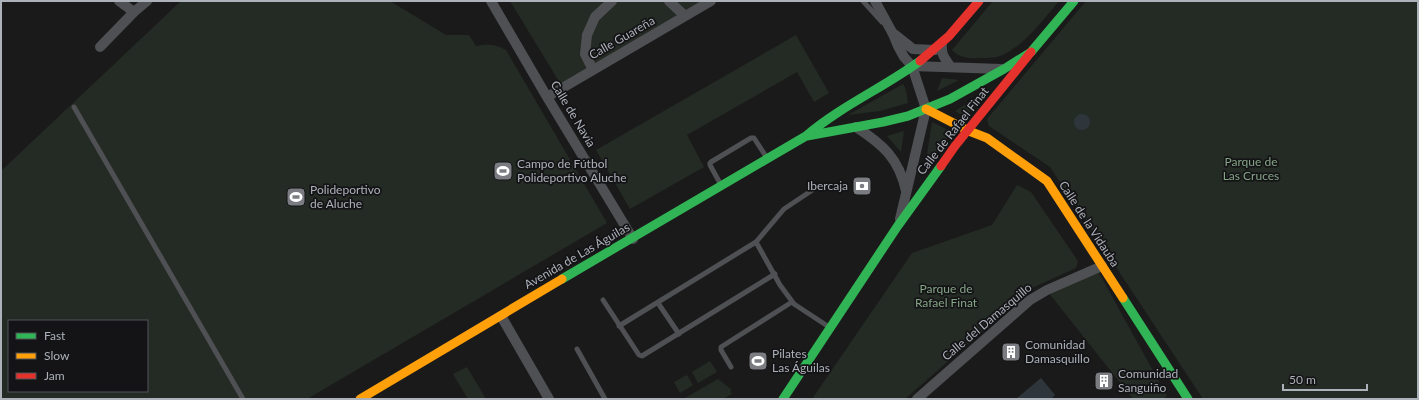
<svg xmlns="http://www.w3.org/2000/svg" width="1419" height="400" font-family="Lato,sans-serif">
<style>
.green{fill:#242b24;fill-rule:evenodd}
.water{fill:#2e363c}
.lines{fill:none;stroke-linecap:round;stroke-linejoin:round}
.lane{stroke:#4f5053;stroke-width:5}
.street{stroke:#4f5053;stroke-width:10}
.fast{stroke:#30b455;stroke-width:9}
.slow{stroke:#ff9f0a;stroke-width:9}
.jam{stroke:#e5322d;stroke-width:9}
.labels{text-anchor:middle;stroke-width:3.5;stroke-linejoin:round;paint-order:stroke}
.street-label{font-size:12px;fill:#adb1ba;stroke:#141416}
.park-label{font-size:12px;fill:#85a486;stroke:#141416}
.poi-label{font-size:12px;fill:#adb1ba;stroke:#141416;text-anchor:start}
</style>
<rect width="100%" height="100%" fill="#1a1a1a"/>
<!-- green -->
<path class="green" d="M 181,1 L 390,1 L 446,35 L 469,35 L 476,46 C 488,44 495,44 506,50 L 607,223 L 307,399 L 1,399 L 1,171 ZM 9,321 L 147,321 L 147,391 L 9,391 Z
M 510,1 L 711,1 L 563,88 Z
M 993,1 L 1059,1 C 1043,20 1021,50 997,57 C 991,58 984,58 978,58 C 970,59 957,57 952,50 Z
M 1086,1 L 1418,1 L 1418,399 L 1203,399 L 1050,167 L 989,126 L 987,119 Z
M 796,35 L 829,93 L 814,102 L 797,72 L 687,135 L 704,167 L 630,209 L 596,150 Z
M 942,78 L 959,80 L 937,91 Z
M 903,84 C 907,89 907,97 908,103 L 880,111 L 848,115 Z
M 992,88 L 965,117 L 955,111 Z
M 932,122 L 950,131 L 951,133 L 924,173 Z
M 904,131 L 901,152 L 887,136 Z
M 1017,185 L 1031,192 L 1078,261 L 1076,268 L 1032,288 L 905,399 L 812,399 L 912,253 L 992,225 Z
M 1098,271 L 1167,396 L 1163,399 L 1133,399 L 1048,292 Z
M 710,361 L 717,372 L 698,383 L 692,372 Z
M 467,367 L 486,399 L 468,399 L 453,374 Z
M 687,375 L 693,385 L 680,393 L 674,382 Z
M 718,379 L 732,390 L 730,391 L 732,394 L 723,399 L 685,398 Z"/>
<!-- water -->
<path class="water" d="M1074 122a8 8 0 1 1 16 0a8 8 0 1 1-16 0Z
M 1041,378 L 1055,395 L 1051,399 L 1016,399 Z"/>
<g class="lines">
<!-- lane -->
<path class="lane" d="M 863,1 L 882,22
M 74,107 L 243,399
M 721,185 L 710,165 L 710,163 L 711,162 L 751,138 L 754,138 L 767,158
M 756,242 L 780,285 L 794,304 L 829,327
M 603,300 L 639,355 L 642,356 L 775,274
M 658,303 L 679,334
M 619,326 L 756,242 L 784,209 L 814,189
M 577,349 L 605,399
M 731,367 L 721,350 L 721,347 L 792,302"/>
<!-- street -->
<path class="street" d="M 119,1 L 134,12 L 147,1
M 491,1 L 547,97 L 633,239
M 669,1 L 685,16
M 875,1 L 893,34 L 898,46 L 904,57 L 912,66 L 926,109 L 900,219
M 894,34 L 913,49 L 935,50
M 942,43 C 941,55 944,57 950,66
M 100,47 L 134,12
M 912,66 L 1002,69
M 593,70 L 585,54 L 587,35 L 595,17 L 612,1
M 547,97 L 711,1
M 856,127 C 882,144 899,158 906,191
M 501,316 L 549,399
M 917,399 L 1030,300 L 1047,290 L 1102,266"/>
<!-- fast -->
<path class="fast" d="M 807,136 L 883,122 L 908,116 L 950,99 L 1004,69 L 1031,52 L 1074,1
M 562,279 L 806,136 C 841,106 883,88 920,61
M 1123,298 L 1188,399
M 783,399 L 897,227 L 941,166"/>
<!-- slow -->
<path class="slow" d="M 926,109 L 969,131 L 987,138 L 1047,181 L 1123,298
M 360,399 L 562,279"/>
<!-- jam -->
<path class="jam" d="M 920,61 L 949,36 L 979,1
M 941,166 L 955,146 L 1031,52"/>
</g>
<!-- icons -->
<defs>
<g id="stadium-square" transform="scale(1)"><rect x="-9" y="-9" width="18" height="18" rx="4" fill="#7a7c82" stroke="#141416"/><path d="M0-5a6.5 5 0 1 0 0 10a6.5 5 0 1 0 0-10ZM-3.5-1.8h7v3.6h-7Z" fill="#fff"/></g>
<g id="bank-square" transform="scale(1)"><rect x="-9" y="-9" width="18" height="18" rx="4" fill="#7a7c82" stroke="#141416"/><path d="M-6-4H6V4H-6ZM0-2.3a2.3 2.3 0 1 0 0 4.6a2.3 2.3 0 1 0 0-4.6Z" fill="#fff"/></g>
<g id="building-square" transform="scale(1)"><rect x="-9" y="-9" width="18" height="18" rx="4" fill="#7a7c82" stroke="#141416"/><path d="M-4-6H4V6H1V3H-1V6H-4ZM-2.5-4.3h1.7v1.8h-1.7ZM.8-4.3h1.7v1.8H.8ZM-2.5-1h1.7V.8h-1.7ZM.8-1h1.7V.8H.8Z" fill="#fff"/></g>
</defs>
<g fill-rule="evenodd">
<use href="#stadium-square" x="503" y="171"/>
<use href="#bank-square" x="862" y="186"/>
<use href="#stadium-square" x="296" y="197"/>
<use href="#building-square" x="1011" y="352"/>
<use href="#stadium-square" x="758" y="361"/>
<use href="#building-square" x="1104" y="381"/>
</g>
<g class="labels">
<!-- street labels -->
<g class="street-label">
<text transform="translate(622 38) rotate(-30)" y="4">Calle Guareña</text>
<text transform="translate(573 114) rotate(59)" y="4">Calle de Navia</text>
<text transform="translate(953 131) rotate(-52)" y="4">Calle de Rafael Finat</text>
<text transform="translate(1089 224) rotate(57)" y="4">Calle de la Vidauba</text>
<text transform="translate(577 256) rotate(-30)" y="4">Avenida de Las Águilas</text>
<text transform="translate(987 322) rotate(-40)" y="4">Calle del Damasquillo</text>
</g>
<!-- park labels -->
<g class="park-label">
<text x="1251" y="166">Parque de<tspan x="1251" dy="14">Las Cruces</tspan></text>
<text x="946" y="293">Parque de<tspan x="946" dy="14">Rafael Finat</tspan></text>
</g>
<!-- poi labels -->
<g class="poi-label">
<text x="517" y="168">Campo de Fútbol<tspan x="517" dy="14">Polideportivo Aluche</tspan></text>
<text x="848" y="190" text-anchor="end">Ibercaja</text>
<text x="310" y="194">Polideportivo<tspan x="310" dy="14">de Aluche</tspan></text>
<text x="1025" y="349">Comunidad<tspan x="1025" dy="14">Damasquillo</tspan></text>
<text x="772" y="358">Pilates<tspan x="772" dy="14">Las Águilas</tspan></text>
<text x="1118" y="378">Comunidad<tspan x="1118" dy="14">Sanguiño</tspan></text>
</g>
</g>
<!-- border -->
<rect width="1419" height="400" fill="none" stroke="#adb1ba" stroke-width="4"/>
<!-- legend -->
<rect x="8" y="320" width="140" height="72" fill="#141416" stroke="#515358"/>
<rect x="16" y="333" width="20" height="6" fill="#30b455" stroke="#515358"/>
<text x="44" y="340" font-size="12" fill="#adb1ba">Fast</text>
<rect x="16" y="353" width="20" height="6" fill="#ff9f0a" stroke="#515358"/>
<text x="44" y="360" font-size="12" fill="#adb1ba">Slow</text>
<rect x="16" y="373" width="20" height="6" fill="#e5322d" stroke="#515358"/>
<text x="44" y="380" font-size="12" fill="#adb1ba">Jam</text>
<!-- scale -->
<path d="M1283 384v6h84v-6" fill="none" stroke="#adb1ba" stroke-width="2"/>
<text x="1289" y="384" font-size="12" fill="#adb1ba" stroke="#141416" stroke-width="3" paint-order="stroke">50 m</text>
</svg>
